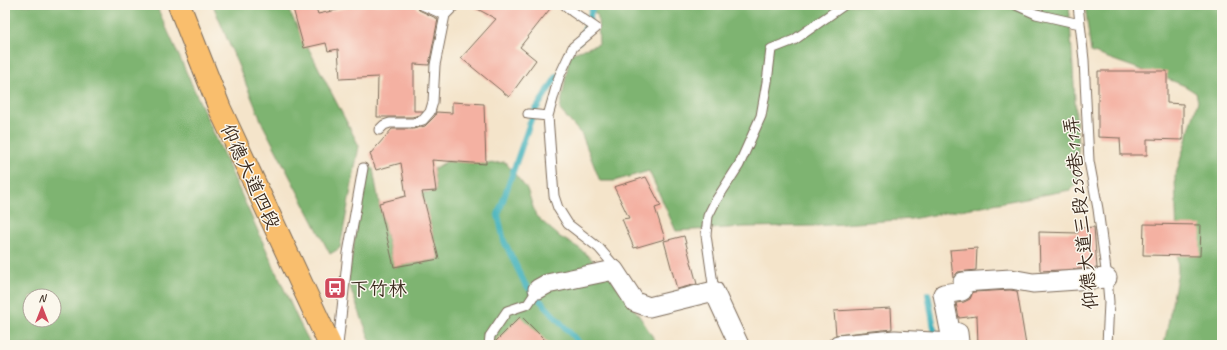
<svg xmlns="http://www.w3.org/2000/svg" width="1227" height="350" font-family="Caveat,'LXGW WenKai TC',sans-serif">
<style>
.forest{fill:#7eb471;stroke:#5c6f48;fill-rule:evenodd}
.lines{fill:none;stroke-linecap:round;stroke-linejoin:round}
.stream{stroke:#41b1bb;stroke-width:6}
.building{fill:#f4b1a2}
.lane-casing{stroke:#7c6b5a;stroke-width:11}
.street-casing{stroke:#7c6b5a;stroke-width:21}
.primary-casing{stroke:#7c6b5a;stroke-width:24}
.lane{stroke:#fff;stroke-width:9}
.street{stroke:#fff;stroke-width:19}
.primary{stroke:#f9be6d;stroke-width:22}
.labels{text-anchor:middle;stroke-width:3;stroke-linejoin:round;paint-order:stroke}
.street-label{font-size:19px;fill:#3b2a1e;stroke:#fbf7ec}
.poi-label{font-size:19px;fill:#3b2a1e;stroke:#fbf7ec;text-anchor:start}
</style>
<rect width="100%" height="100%" fill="#fbf7ec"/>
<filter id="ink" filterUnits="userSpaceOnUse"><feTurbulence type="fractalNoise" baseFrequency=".025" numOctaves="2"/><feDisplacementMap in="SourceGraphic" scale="8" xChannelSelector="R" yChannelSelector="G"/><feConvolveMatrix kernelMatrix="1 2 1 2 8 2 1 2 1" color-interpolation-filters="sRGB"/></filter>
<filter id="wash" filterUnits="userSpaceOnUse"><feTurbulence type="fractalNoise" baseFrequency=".012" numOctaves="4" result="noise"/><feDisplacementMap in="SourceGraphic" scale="16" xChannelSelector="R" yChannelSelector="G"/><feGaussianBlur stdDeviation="0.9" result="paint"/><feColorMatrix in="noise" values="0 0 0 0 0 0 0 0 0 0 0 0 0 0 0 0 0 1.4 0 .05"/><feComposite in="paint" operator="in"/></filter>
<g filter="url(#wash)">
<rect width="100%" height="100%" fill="#f4e4ca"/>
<!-- forest -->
<path class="forest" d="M 5,5 L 156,5 L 298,320 L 311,345 L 5,345 ZM 30,296 L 54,296 L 54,320 L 30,320 Z
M 213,5 L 286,5 L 359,146 L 340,248 L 330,254 L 263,125 Z
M 588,5 L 1069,5 L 1078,148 L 1079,181 L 1070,190 L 911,219 L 815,226 L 744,227 L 676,231 L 649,171 L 614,181 L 600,181 L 582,135 L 560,110 L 570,54 L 599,44 L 598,16 Z
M 1085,5 L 1222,5 L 1222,345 L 1164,345 L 1178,272 L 1175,177 L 1198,101 L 1196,93 L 1185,86 L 1173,81 L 1091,52 Z
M 448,161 L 486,164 L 505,162 L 527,189 L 536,216 L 560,237 L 579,248 L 605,271 L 638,314 L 658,345 L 372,345 L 348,282 L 365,170 L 368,164 L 373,169 L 379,203 L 394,267 L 439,259 L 422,193 L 436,191 L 433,169 Z"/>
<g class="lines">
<!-- stream -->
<path class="stream" d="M 579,41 L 588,23 L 593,5
M 557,76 L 533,114 L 498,215 L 504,241 L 525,284 L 581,345
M 928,294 L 936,340"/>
</g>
<g id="blocks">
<!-- building -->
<path class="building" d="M 292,5 L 315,5 L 318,14 L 360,5 L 416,5 L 417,8 L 419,10 L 438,19 L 429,65 L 414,64 L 414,111 L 423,111 L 420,115 L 412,117 L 377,117 L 378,77 L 340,79 L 338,49 L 328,51 L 326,43 L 304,48 Z
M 470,5 L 553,5 L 520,47 L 536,60 L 509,97 L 461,58 L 496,19 Z
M 1098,71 L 1167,71 L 1167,103 L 1183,104 L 1183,140 L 1147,139 L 1147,155 L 1121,155 L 1120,138 L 1098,137 Z
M 452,102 L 484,104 L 486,164 L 432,160 L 436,191 L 422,192 L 439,259 L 394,267 L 379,203 L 406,196 L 401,163 L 376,170 L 370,154 L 392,129 L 413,129 L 425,126 L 435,116 L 436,112 L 452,113 Z
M 646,177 L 661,206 L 655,208 L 665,239 L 634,248 L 622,219 L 629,218 L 614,187 Z
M 1144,224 L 1201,225 L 1200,256 L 1143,255 Z
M 1094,227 L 1097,268 L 1040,271 L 1039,232 L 1078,233 L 1079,228 Z
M 684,236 L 697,284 L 677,289 L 664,241 Z
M 977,248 L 976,270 L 958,272 L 953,278 L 950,250 Z
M 1010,290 L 1017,291 L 1026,345 L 978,345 L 977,316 L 959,318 L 956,303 L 964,302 L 970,299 L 973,292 Z
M 891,308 L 892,329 L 836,335 L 834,311 Z
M 521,316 L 550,345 L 495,345 L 496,341 Z"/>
</g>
</g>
<g filter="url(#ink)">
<use href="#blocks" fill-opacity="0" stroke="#7c6b5a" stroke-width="1"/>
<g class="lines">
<!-- lane casing -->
<g class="lane-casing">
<path id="lane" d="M 422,5 L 445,15 L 455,5
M 1016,5 L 1036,14 L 1080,24
M 1078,5 L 1084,60 L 1089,161 L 1098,209 L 1107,278 L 1109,302 L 1107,345
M 528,114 L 548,116 L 559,77 L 573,47 L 596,28 L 573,12 L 565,5
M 548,116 L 554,196 L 558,208 L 568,224 L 599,248 L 618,270
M 379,130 L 384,125 L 390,123 L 413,123 L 423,120 L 430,112 L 433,102 L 435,65 L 445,15
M 714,291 L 706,235 L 708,216 L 715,202 L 739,165 L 761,116 L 767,82 L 771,49 L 794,40 L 844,5
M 338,345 L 348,253 L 363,168
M 489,345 L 490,336 L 507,311 L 528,304 L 538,289"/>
</g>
<!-- street casing -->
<g class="street-casing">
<path id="street" d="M 538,289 L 547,284 L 614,270 L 635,302 L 649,307 L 714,291 L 739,345
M 838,345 L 895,340 L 953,343 L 959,342 L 958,333 L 950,330 L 943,294 L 962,291 L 963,282 L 1011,279 L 1033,283 L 1107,278"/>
</g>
<!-- primary casing -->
<g class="primary-casing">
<path id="primary" d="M 179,5 L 220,109 L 330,345"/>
</g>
<!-- lane -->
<use href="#lane" class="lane"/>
<!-- street -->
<use href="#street" class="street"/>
<!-- primary -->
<use href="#primary" class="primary"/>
</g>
</g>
<!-- icons -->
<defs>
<g id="bus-square" transform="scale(1.15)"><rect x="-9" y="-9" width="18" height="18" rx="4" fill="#d1495b" stroke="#fbf7ec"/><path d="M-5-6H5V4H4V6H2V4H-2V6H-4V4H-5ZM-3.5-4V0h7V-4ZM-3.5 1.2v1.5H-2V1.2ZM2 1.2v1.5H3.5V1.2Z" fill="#fff"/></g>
</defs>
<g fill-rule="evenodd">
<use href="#bus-square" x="335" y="288"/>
</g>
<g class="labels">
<!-- street labels -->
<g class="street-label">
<text transform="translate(251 176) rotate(65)" y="7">仰德大道四段</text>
<text transform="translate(1080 213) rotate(-96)" y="7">仰德大道三段250巷11弄</text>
</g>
<!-- poi labels -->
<g class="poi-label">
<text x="350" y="295">下竹林</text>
</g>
</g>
<!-- margin -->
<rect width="1227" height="350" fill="none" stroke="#fbf7ec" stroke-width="20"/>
<!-- north arrow -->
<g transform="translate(42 308)"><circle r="19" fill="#fbf7ec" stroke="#aea59a"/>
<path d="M0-3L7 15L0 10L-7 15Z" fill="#d1495b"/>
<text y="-6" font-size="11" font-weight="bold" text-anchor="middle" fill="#3b2a1e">N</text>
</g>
</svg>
